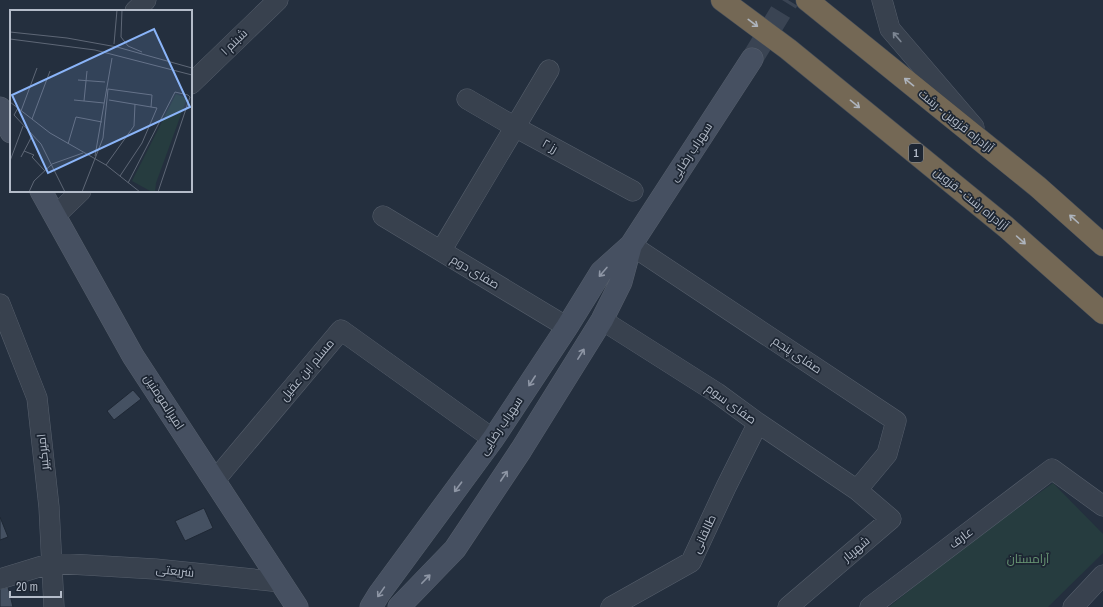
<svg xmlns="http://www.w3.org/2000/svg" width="1103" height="607" font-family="'Archivo Narrow',Cairo,sans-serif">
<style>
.green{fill:#263c3f}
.building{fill:#455162;stroke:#1f2835}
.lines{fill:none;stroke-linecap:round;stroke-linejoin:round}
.secondary-tunnel{stroke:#3a4453;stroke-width:22;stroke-dasharray:22 11;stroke-linecap:butt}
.street-casing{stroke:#565f6c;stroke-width:21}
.secondary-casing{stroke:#565f6c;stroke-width:23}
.highway-casing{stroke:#434c59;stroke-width:23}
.street{stroke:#38414e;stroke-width:20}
.secondary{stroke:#465061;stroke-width:22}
.highway{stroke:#746855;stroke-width:22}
.oneway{stroke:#aeb4bd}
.oneway2{stroke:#7c8592}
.oneway3{stroke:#8e96a5}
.labels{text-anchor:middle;stroke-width:3.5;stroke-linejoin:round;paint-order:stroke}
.shield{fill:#1d2633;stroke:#878f9c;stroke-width:1}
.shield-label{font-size:11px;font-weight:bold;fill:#b4bcc9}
.street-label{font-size:12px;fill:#b4bcc9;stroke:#1d2633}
.park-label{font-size:12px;fill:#6b9a76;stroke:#1d2633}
.inset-road{fill:none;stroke:#5e6776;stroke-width:1}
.view{fill:#8ab4f8;fill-opacity:0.15;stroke:#8ab4f8;stroke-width:2}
.inset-edge{fill:none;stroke:#b4bcc9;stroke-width:2}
</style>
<rect width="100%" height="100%" fill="#242f3e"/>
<!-- green -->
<path class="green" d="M 1053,483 L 1103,534 L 1103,553 L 1048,607 L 889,607 L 954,554 Z"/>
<!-- building -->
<path class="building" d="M 133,390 L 141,399 L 114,420 L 107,411 Z
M 204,508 L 213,528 L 185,541 L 175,521 Z
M 0,517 L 8,537 L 0,540 Z
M 8,587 L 13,607 L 0,607 L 0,589 Z"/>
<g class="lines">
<!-- secondary-tunnel -->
<path class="secondary-tunnel" d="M 752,59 L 788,0"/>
<!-- street casing -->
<g class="street-casing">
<path id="street" d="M 882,0 L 890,29 L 974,127
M 135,11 L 146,0
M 191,84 L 278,0
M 467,99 L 515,127 L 633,191
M 55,216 L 81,191
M 383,216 L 567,327
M 631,245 L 896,421 L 887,454 L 857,490
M 441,251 L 549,70
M 0,304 L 37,398 L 49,507 L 54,607
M 602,320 L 717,393 L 758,423 L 857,490 L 891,519 L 788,607
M 215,480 L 341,330 L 493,439
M 0,579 L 52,563 L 155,569 L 281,582
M 611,607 L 691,562 L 726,487 L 758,423
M 870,607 L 1052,469 L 1103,506
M 1073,607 L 1103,575"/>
</g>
<!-- secondary casing -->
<g class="secondary-casing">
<path id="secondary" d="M 0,108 L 11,132
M 41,191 L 133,356 L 297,607
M 371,607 L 379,594 L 493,439 L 567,327 L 601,272 L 631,245 L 752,59
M 399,607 L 455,549 L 521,450 L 602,320 L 621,282 L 631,245"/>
</g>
<!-- highway casing -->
<g class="highway-casing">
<path id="highway" d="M 722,0 L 788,49 L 1006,227 L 1103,313
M 807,0 L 1038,187 L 1103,245"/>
</g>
<!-- street -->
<use href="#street" class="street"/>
<!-- secondary -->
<use href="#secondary" class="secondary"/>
<!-- highway -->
<use href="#highway" class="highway"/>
</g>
<!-- one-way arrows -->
<defs><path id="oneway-shaft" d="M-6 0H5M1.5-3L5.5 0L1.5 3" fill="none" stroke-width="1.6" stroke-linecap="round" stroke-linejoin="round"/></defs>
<g class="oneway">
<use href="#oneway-shaft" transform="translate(753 23) rotate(37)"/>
<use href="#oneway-shaft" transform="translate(909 82) rotate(-141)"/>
<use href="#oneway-shaft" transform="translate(855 104) rotate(39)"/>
<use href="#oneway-shaft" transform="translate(1074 219) rotate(-138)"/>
<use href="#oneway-shaft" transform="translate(1021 240) rotate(42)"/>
</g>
<use class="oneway2" href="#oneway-shaft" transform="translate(897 37) rotate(-130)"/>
<g class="oneway3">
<use href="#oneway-shaft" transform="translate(603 272) rotate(131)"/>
<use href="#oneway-shaft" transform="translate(581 354) rotate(-58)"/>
<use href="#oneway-shaft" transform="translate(532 381) rotate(123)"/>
<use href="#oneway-shaft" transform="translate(504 476) rotate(-56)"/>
<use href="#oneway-shaft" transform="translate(458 487) rotate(127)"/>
<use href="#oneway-shaft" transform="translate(426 579) rotate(-46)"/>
<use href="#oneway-shaft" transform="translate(381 592) rotate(125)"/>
</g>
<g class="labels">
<!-- shield labels -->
<rect class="shield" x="909" y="144" width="14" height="18" rx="3"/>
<g class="shield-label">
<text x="916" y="157">1</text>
</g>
<!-- street labels -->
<g class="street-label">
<text transform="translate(234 42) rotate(-44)" y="4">شبنم ۱</text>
<text transform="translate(956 121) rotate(39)" y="4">آزادراه قزوین - رشت</text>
<text transform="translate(550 146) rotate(29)" y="4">رز ۲</text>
<text transform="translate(691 152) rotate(-57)" y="4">سهراب رضایی</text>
<text transform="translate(971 199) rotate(39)" y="4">آزادراه رشت - قزوین</text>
<text transform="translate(475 272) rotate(31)" y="4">صفای دوم</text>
<text transform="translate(797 355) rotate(34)" y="4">صفای پنجم</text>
<text transform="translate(307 370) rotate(-50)" y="4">مسلم ابن عقیل</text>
<text transform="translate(164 402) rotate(57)" y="4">امیرالمومنین</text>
<text transform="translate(731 404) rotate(36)" y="4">صفای سوم</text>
<text transform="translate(501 426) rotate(-56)" y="4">سهراب رضایی</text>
<text transform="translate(43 452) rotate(-96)" y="4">امیرکبیر</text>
<text transform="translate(704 534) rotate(-65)" y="4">طالقانی</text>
<text transform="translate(961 538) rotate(-37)" y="4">عارف</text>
<text transform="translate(856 549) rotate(-40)" y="4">شهریار</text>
<text transform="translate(175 571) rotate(6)" y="4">شریعتی</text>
</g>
<!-- park labels -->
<g class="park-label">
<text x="1028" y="563">آرامستان</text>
</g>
</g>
<!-- overview -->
<g transform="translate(10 10)">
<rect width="182" height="182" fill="#242f3e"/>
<path d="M 166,84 L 177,88 L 146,173 L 145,182 L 142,182 L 122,171 Z" fill="#263c3f"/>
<path class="inset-road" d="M 112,0 L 111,27 L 118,36 L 132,42M 0,22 L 57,28 L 107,37 L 182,58M 0,29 L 85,40 L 182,65M 104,34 L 107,0M 68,70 L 95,72M 98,79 L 142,85 L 141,97M 64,90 L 94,93M 99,90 L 147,98 L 132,133 L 110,166M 74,91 L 77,61M 0,92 L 40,123 L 96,155 L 130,182M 8,98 L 4,105 L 31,134 L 55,182M 11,101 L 27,58M 22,109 L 40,61M 58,134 L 66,107 L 92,112M 14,141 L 24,145 L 22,147 L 35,161M 85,146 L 102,48M 11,147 L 22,126M 0,151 L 13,116M 96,155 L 124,116 L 125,94M 118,173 L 165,82 L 178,85 L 180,87 L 148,182M 19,182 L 24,171 L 42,154 L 73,143M 72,182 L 93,128 L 98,79"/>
<path class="view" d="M 144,19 L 180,97 L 38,163 L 2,85 Z"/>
<rect width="182" height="182" class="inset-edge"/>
</g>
<!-- scale -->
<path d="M10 591v6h51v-6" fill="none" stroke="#b4bcc9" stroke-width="2"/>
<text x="16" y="591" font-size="12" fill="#b4bcc9" stroke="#1d2633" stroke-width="3" paint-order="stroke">20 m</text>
</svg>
